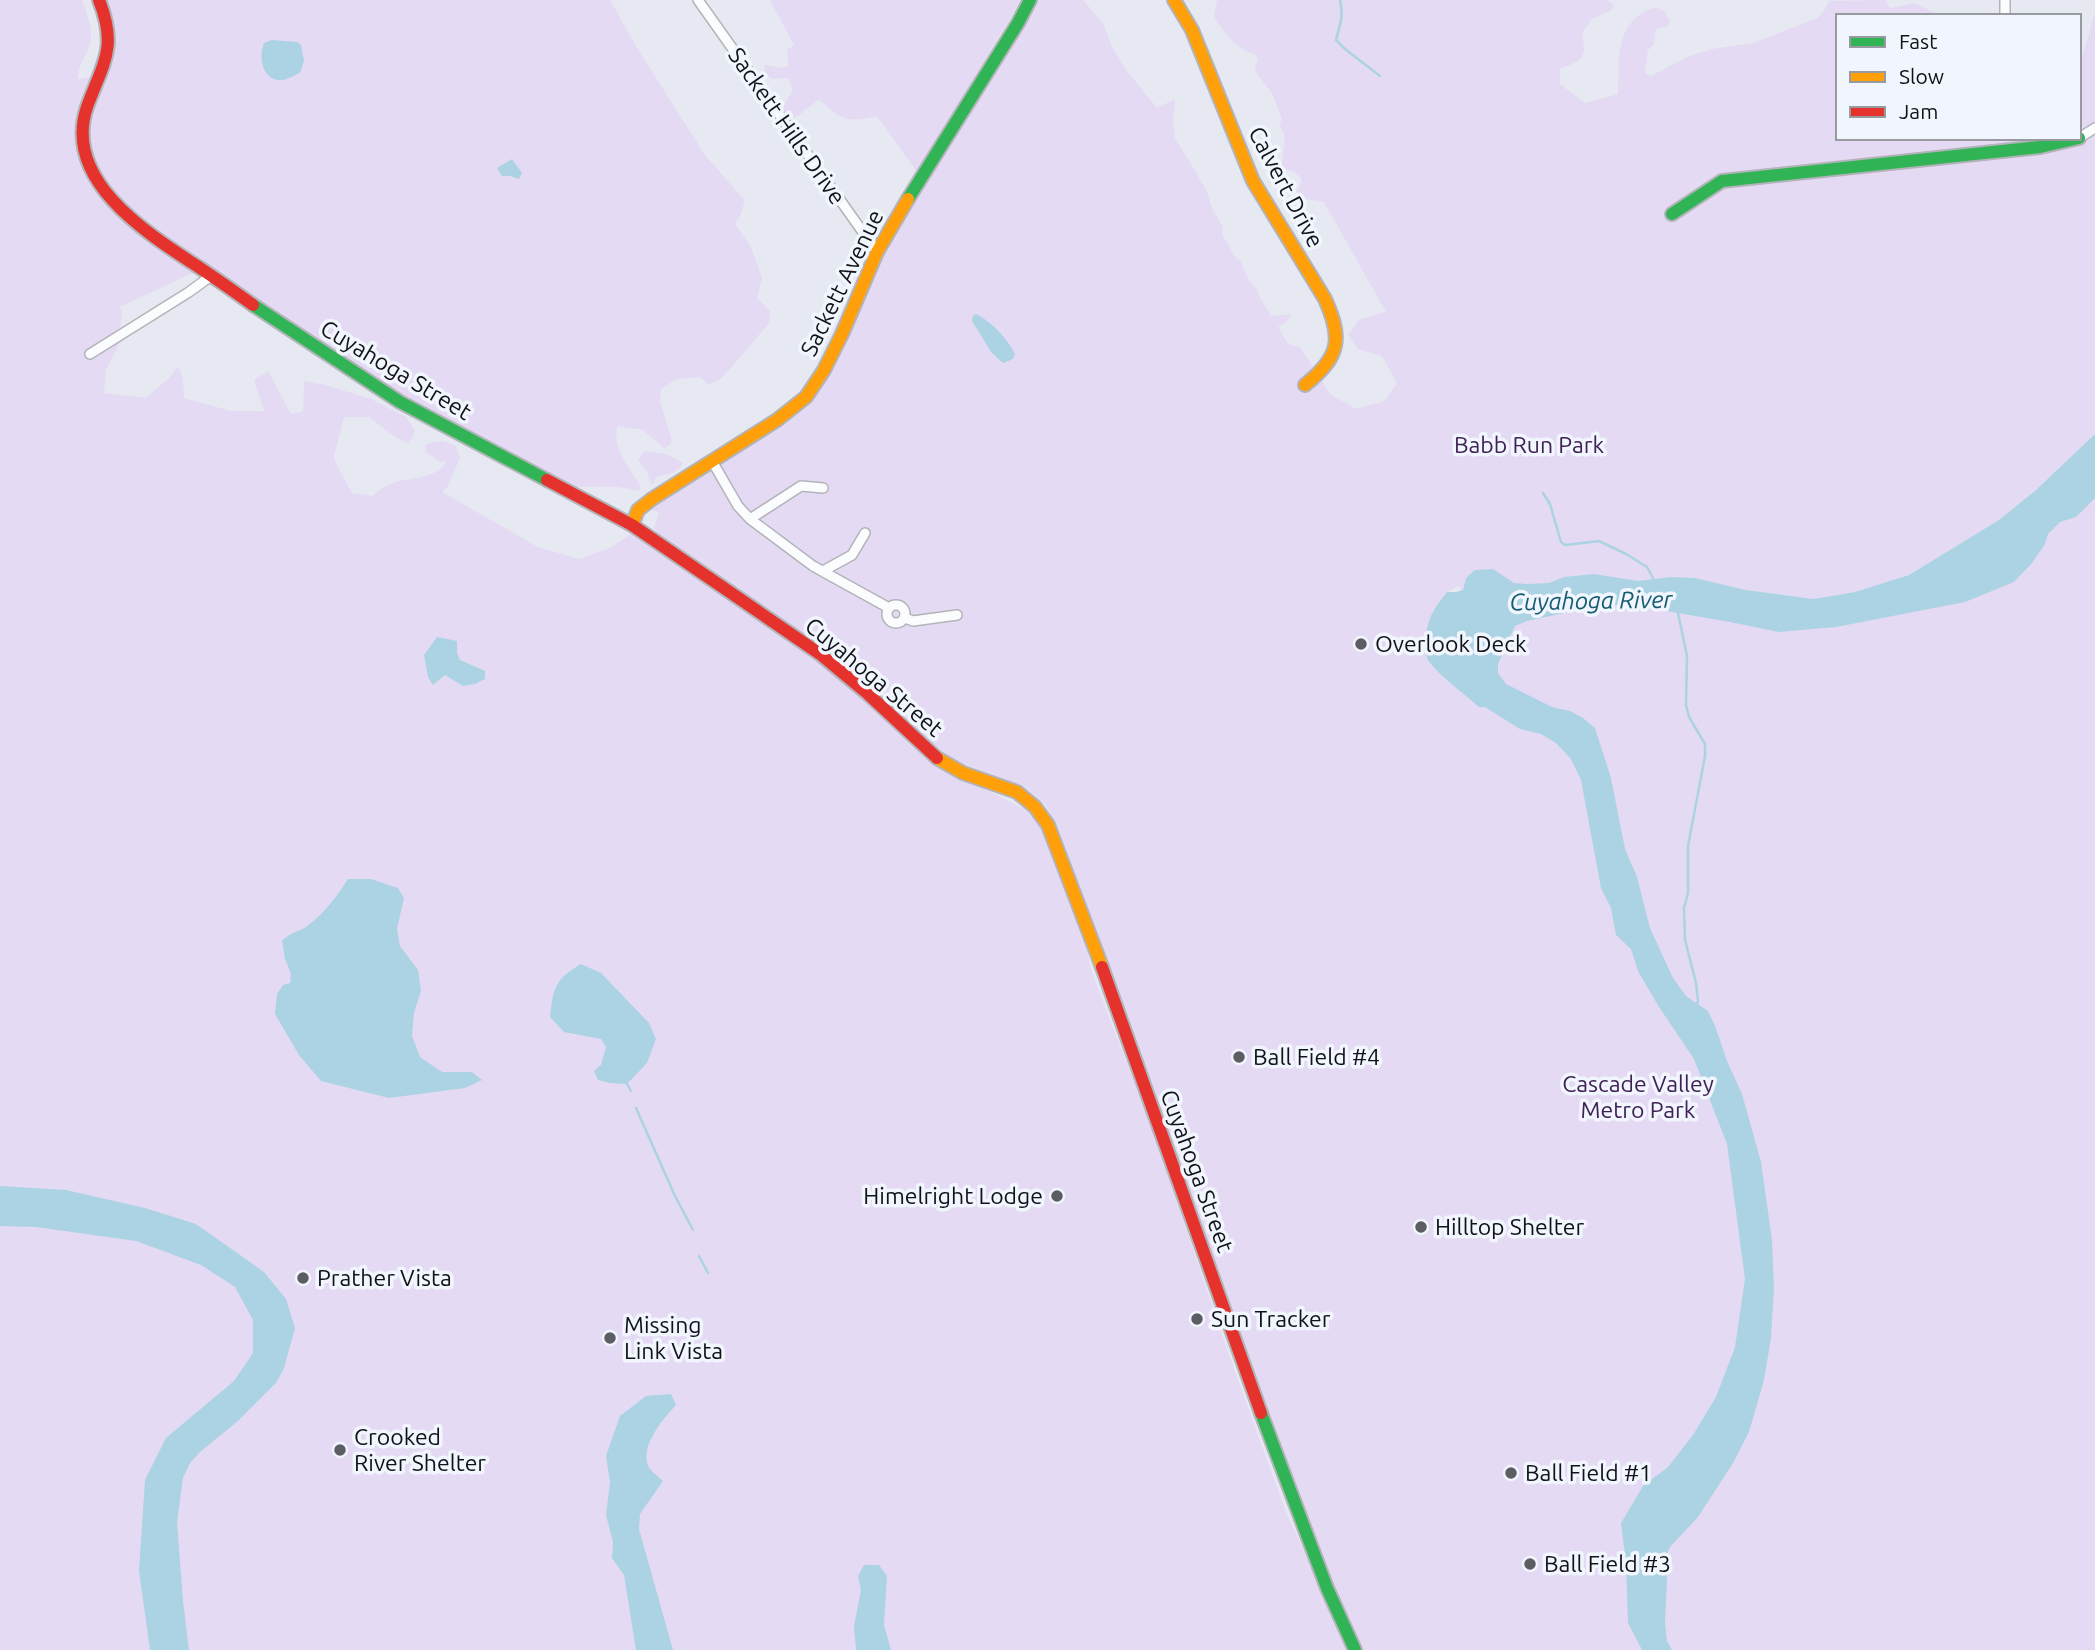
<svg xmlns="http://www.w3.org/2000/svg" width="2095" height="1650" font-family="Ubuntu,sans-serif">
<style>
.green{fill:#e5daf3;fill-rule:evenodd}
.water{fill:#abd3e3}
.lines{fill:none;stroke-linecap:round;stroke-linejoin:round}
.stream{stroke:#abd3e3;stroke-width:2.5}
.street-casing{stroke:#b2b4b9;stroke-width:12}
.fast-casing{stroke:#b2b4b9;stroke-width:16}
.slow-casing{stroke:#b2b4b9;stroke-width:16}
.jam-casing{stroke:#b2b4b9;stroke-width:16}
.street{stroke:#fbfcfd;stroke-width:9}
.fast{stroke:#30b455;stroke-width:12}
.slow{stroke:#ff9f0a;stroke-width:12}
.jam{stroke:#e5322d;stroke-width:12}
.poi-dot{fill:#5b5d63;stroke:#f1f5fd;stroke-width:2.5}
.labels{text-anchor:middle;stroke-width:7;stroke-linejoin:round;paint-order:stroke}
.street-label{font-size:23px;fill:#101217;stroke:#f1f5fd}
.park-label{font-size:23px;fill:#402155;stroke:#f1f5fd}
.poi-label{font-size:23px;fill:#101217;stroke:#f1f5fd;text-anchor:start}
.water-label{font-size:24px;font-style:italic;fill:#175d72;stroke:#f1f5fd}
</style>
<rect width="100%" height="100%" fill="#e6e9f1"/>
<!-- green -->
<path class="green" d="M 0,0 L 82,0 C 87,12 92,28 91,40 C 89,54 78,61 78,79 L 100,75 L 105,60 L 99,0 L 610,0 L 637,48 L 705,155 L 745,201 L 740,216 L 735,224 L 751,247 L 762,278 L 757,298 L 770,311 L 770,322 L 722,378 L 708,385 L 700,377 L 677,379 L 661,389 L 660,402 L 672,440 L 670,445 L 664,448 L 643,430 L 618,426 C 610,448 631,469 641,487 L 639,491 L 618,487 L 562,487 L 397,400 L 201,269 L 120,307 L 122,312 L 118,347 L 106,370 L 104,393 L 146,398 L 169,378 L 178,367 L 183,378 L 184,398 L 231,411 L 264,411 L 254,380 L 268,371 L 291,414 L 303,411 L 304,381 L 326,385 L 371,399 L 406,417 L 415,431 L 409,444 L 394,436 L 369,417 L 344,417 L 334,456 L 336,464 L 352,493 L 372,496 C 377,493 381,488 386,486 C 406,475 433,483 447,461 L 440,462 L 426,452 L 425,445 C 438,440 444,440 456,446 L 460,458 L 448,486 L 442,492 L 538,547 L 579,559 L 610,548 L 638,529 L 820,654 L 917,745 L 956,779 L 977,785 L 1024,809 L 1042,826 L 1063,869 L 1086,940 L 1091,970 L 1154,1133 L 1228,1352 L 1286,1512 L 1339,1627 L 1347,1650 L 0,1650 Z
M 770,0 L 1021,0 L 917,172 L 877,116 C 846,123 841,120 819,99 L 799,115 L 791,118 L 782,108 L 793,90 L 788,78 L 772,79 L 764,71 L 765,65 L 782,68 L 789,66 L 787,50 L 794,45 Z
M 1030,0 L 1083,0 L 1103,23 L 1112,47 L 1127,71 L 1157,108 L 1175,99 L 1173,126 L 1175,138 L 1206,189 L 1212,208 L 1222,226 L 1223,237 L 1237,259 L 1241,261 C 1244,273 1250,283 1259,291 L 1258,294 L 1271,316 L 1292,314 L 1285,323 L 1278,327 L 1288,344 L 1300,347 L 1330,394 L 1356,409 L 1385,401 L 1397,383 L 1382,356 L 1358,349 L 1348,335 L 1360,319 L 1386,312 L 1324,202 L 1299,198 L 1296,191 L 1301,184 L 1301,178 L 1293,171 L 1282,169 C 1280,154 1291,139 1279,126 L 1282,119 L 1272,93 L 1256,73 L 1255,65 L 1258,61 L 1256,55 C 1237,50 1225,33 1214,17 L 1217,0 L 1607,0 L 1614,5 L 1610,11 L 1592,19 L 1582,33 C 1587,59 1583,60 1560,69 L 1560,84 L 1585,103 L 1618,94 C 1620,58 1613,20 1657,7 L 1665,12 L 1670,21 L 1667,27 L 1656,29 L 1654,44 L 1648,50 L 1645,73 L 1651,76 L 1689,56 L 1712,49 L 1753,43 L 1817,18 L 1824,11 L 1829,1 L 1885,0 L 1890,8 L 1915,3 L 1937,14 L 1939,16 L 1838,16 L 1838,138 L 2079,138 L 2079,54 L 2084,52 L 2095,12 L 2095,434 L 2036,490 L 1999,520 L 1909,575 L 1855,592 L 1813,599 L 1746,590 L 1692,578 L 1726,617 L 2006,575 L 2095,481 L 2095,1650 L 1355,1650 L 1327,1588 L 1048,825 L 1050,814 L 1046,805 L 1025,787 L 954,760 L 924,737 L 909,720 L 865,681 L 729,582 C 703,568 672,552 654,528 L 659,513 L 644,506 L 811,391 L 877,252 ZM 1458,586 L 1459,586 L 1498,660 L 1443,595 Z
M 645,451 L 666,454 L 683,463 L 680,468 L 675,472 L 656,477 L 653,484 L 651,484 L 647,471 L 638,460 Z"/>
<!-- water -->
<path class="water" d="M 272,40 L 297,42 L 301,45 L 304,61 L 300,73 C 293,76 286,81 278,80 C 261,78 259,55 264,43 Z
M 512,159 L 522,173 L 519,179 L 510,176 L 502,176 L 497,168 Z
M 976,314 C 992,322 1007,338 1015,354 L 1013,359 L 1003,363 L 991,352 L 972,321 L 973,316 Z
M 2095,434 L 2095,498 L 2076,517 L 2060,522 L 2048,534 L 2045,544 L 2032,563 L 2014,582 L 1965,602 L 1836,627 L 1779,632 L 1730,622 L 1631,605 L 1607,605 L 1574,611 L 1527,621 L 1515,626 L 1498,664 L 1498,673 L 1506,684 L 1552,707 L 1570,711 L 1583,718 L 1595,728 L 1611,778 L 1625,849 L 1637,877 L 1650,928 L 1673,978 L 1686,996 L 1708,1011 L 1715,1026 L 1727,1061 L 1742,1094 L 1761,1162 L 1772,1240 L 1774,1289 L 1771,1338 L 1764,1380 L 1749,1432 L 1733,1463 L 1698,1517 L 1670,1547 L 1665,1559 L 1667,1580 L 1665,1623 L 1667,1641 L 1672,1650 L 1642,1650 L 1628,1623 L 1626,1563 L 1621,1523 L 1643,1486 L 1668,1467 L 1693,1435 L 1716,1397 L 1735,1347 L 1745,1279 L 1727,1144 L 1694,1059 L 1659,1007 L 1638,971 L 1631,949 L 1616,935 L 1611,908 L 1601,888 L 1581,780 L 1571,759 L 1556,743 L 1541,734 L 1520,729 L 1485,707 L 1479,707 C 1468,697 1432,670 1427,658 C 1426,654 1427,650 1426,647 C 1424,624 1433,609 1447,592 L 1456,592 L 1463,590 L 1466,578 L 1475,570 L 1493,569 L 1514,583 L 1527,584 L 1549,583 L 1564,577 L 1594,574 L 1638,581 L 1671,577 L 1695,578 L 1746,590 L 1813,599 L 1855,592 L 1909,575 L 1999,520 L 2036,490 Z
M 437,637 L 457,641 L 457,653 L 460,660 L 485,671 L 485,679 L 475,684 L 463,686 L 445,675 L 433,685 L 428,677 L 424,655 Z
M 348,879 L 371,879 L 398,888 L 404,898 L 397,929 L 400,946 L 418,970 L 421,991 L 414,1013 L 412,1036 L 420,1057 L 442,1072 L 472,1072 L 482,1080 L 465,1088 L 389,1098 L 321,1081 L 299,1055 L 275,1014 L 277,994 L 283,985 L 290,983 L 291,974 L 285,959 L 282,941 C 289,933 298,932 306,927 C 325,913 336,897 348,879 Z
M 581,964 L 601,973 L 649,1023 L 656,1039 L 647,1063 L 627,1084 L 610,1083 L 598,1080 L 594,1071 L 601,1065 L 606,1047 L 601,1039 L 564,1032 L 550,1017 C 553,988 555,979 581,964 Z
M 0,1186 L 66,1190 L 145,1208 L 196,1224 L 264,1272 L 286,1299 L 295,1328 L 284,1368 L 276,1383 L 239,1420 L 200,1452 L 190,1463 L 183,1478 L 177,1522 L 183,1601 L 189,1650 L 150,1650 L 139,1571 L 145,1480 L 166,1438 L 234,1381 L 253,1353 L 253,1320 L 235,1287 L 201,1265 L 136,1241 L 36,1227 L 0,1226 Z
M 671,1394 L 676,1405 C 663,1419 637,1449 650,1469 C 653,1473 659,1477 663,1481 L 640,1514 L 639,1529 L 673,1650 L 636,1650 L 624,1575 L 612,1558 L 613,1542 L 606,1515 L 610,1482 L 606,1456 L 620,1416 L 646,1396 Z
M 864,1565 L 879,1565 L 887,1576 L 884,1625 L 891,1650 L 856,1650 L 854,1626 L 861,1590 L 858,1576 Z"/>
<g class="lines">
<!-- stream -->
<path class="stream" d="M 1340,0 C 1344,18 1340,23 1336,40 L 1345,49 L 1380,76
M 1543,493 L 1550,504 L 1561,542 L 1565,545 L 1599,541 L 1626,554 L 1647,567 L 1653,578 L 1653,583
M 1678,613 L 1687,656 L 1686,705 L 1689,717 L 1705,744 L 1705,756 L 1688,846 L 1688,893 L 1684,908 L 1685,940 L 1696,983 L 1698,1001 L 1696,1006
M 627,1084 L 631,1091
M 636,1108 L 675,1196 L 693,1230
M 699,1256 L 708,1273"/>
<!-- street casing -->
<g class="street-casing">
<path id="street" d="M 698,0 L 877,252
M 2005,16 L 2005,0
M 2079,138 L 2095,128
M 90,354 L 189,292 L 211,276
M 712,461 L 738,506 L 750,519 L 813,566 L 889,608
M 750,519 L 801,486 L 823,488
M 823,571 L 852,555 L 865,533
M887 614a9 9 0 1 1 18 0a9 9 0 1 1-18 0Z
M 905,618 L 913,621 L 957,615"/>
</g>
<!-- fast casing -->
<g class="fast-casing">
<path id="fast" d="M 908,199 L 1018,23 L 1030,0
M 1672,214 L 1722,181 L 2040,147 L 2079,138
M 253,305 L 400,402 L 547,480
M 1261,1413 L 1327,1588 L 1355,1650"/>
</g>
<!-- slow casing -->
<g class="slow-casing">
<path id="slow" d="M 1174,0 L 1192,30 L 1253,181 L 1325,299 C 1343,339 1340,357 1305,385
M 632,525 L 638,510 L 652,499 L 777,420 L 806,397 L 824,370 L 842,334 L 877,252 L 908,199
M 937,758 L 963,773 L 1017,792 L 1035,807 L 1048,825 L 1102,967"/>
</g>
<!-- jam casing -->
<g class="jam-casing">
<path id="jam" d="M 99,0 C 118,48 103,63 87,107 C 62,181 148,234 200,268 C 218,280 235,292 253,305
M 547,480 L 632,525 L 820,654 L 868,694 L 937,758
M 1102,967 L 1261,1413"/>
</g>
<!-- street -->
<use href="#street" class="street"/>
<!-- fast -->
<use href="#fast" class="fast"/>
<!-- slow -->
<use href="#slow" class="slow"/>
<!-- jam -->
<use href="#jam" class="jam"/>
</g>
<!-- markers -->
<g class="poi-dot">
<circle cx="1361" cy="644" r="7"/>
<circle cx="1239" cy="1057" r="7"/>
<circle cx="1057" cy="1196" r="7"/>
<circle cx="1421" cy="1227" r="7"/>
<circle cx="303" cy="1278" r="7"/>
<circle cx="1197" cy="1319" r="7"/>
<circle cx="610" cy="1338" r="7"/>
<circle cx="340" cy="1450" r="7"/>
<circle cx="1511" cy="1473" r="7"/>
<circle cx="1530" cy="1564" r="7"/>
</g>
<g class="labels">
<!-- street labels -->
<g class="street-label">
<text transform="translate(787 126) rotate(55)" y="8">Sackett Hills Drive</text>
<text transform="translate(1286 187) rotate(62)" y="8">Calvert Drive</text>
<text transform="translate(842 283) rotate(-64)" y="8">Sackett Avenue</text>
<text transform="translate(396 370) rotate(31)" y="8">Cuyahoga Street</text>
<text transform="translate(874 677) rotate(40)" y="8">Cuyahoga Street</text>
<text transform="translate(1197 1171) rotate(70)" y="8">Cuyahoga Street</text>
</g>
<!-- park labels -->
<g class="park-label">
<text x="1529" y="453">Babb Run Park</text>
<text x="1638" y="1092">Cascade Valley<tspan x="1638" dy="26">Metro Park</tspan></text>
</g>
<!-- poi labels -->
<g class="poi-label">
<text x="1375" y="652">Overlook Deck</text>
<text x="1253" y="1065">Ball Field #4</text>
<text x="1043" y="1204" text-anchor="end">Himelright Lodge</text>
<text x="1435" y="1235">Hilltop Shelter</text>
<text x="317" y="1286">Prather Vista</text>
<text x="1211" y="1327">Sun Tracker</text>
<text x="624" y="1333">Missing<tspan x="624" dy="26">Link Vista</tspan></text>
<text x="354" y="1445">Crooked<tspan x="354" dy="26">River Shelter</tspan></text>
<text x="1525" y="1481">Ball Field #1</text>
<text x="1544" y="1572">Ball Field #3</text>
</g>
<!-- water labels -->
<g class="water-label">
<text transform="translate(1591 601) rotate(-1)" y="8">Cuyahoga River</text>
</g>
</g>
<!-- legend -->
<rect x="1836" y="14" width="245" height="126" fill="#f1f5fd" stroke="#979aa1" stroke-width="2"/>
<rect x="1850" y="37" width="35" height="10" fill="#30b455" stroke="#979aa1" stroke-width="2"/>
<text x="1899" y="49" font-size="21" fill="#101217">Fast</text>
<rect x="1850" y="72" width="35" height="10" fill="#ff9f0a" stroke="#979aa1" stroke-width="2"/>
<text x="1899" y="84" font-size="21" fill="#101217">Slow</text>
<rect x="1850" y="107" width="35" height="10" fill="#e5322d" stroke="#979aa1" stroke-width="2"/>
<text x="1899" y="119" font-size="21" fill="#101217">Jam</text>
</svg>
